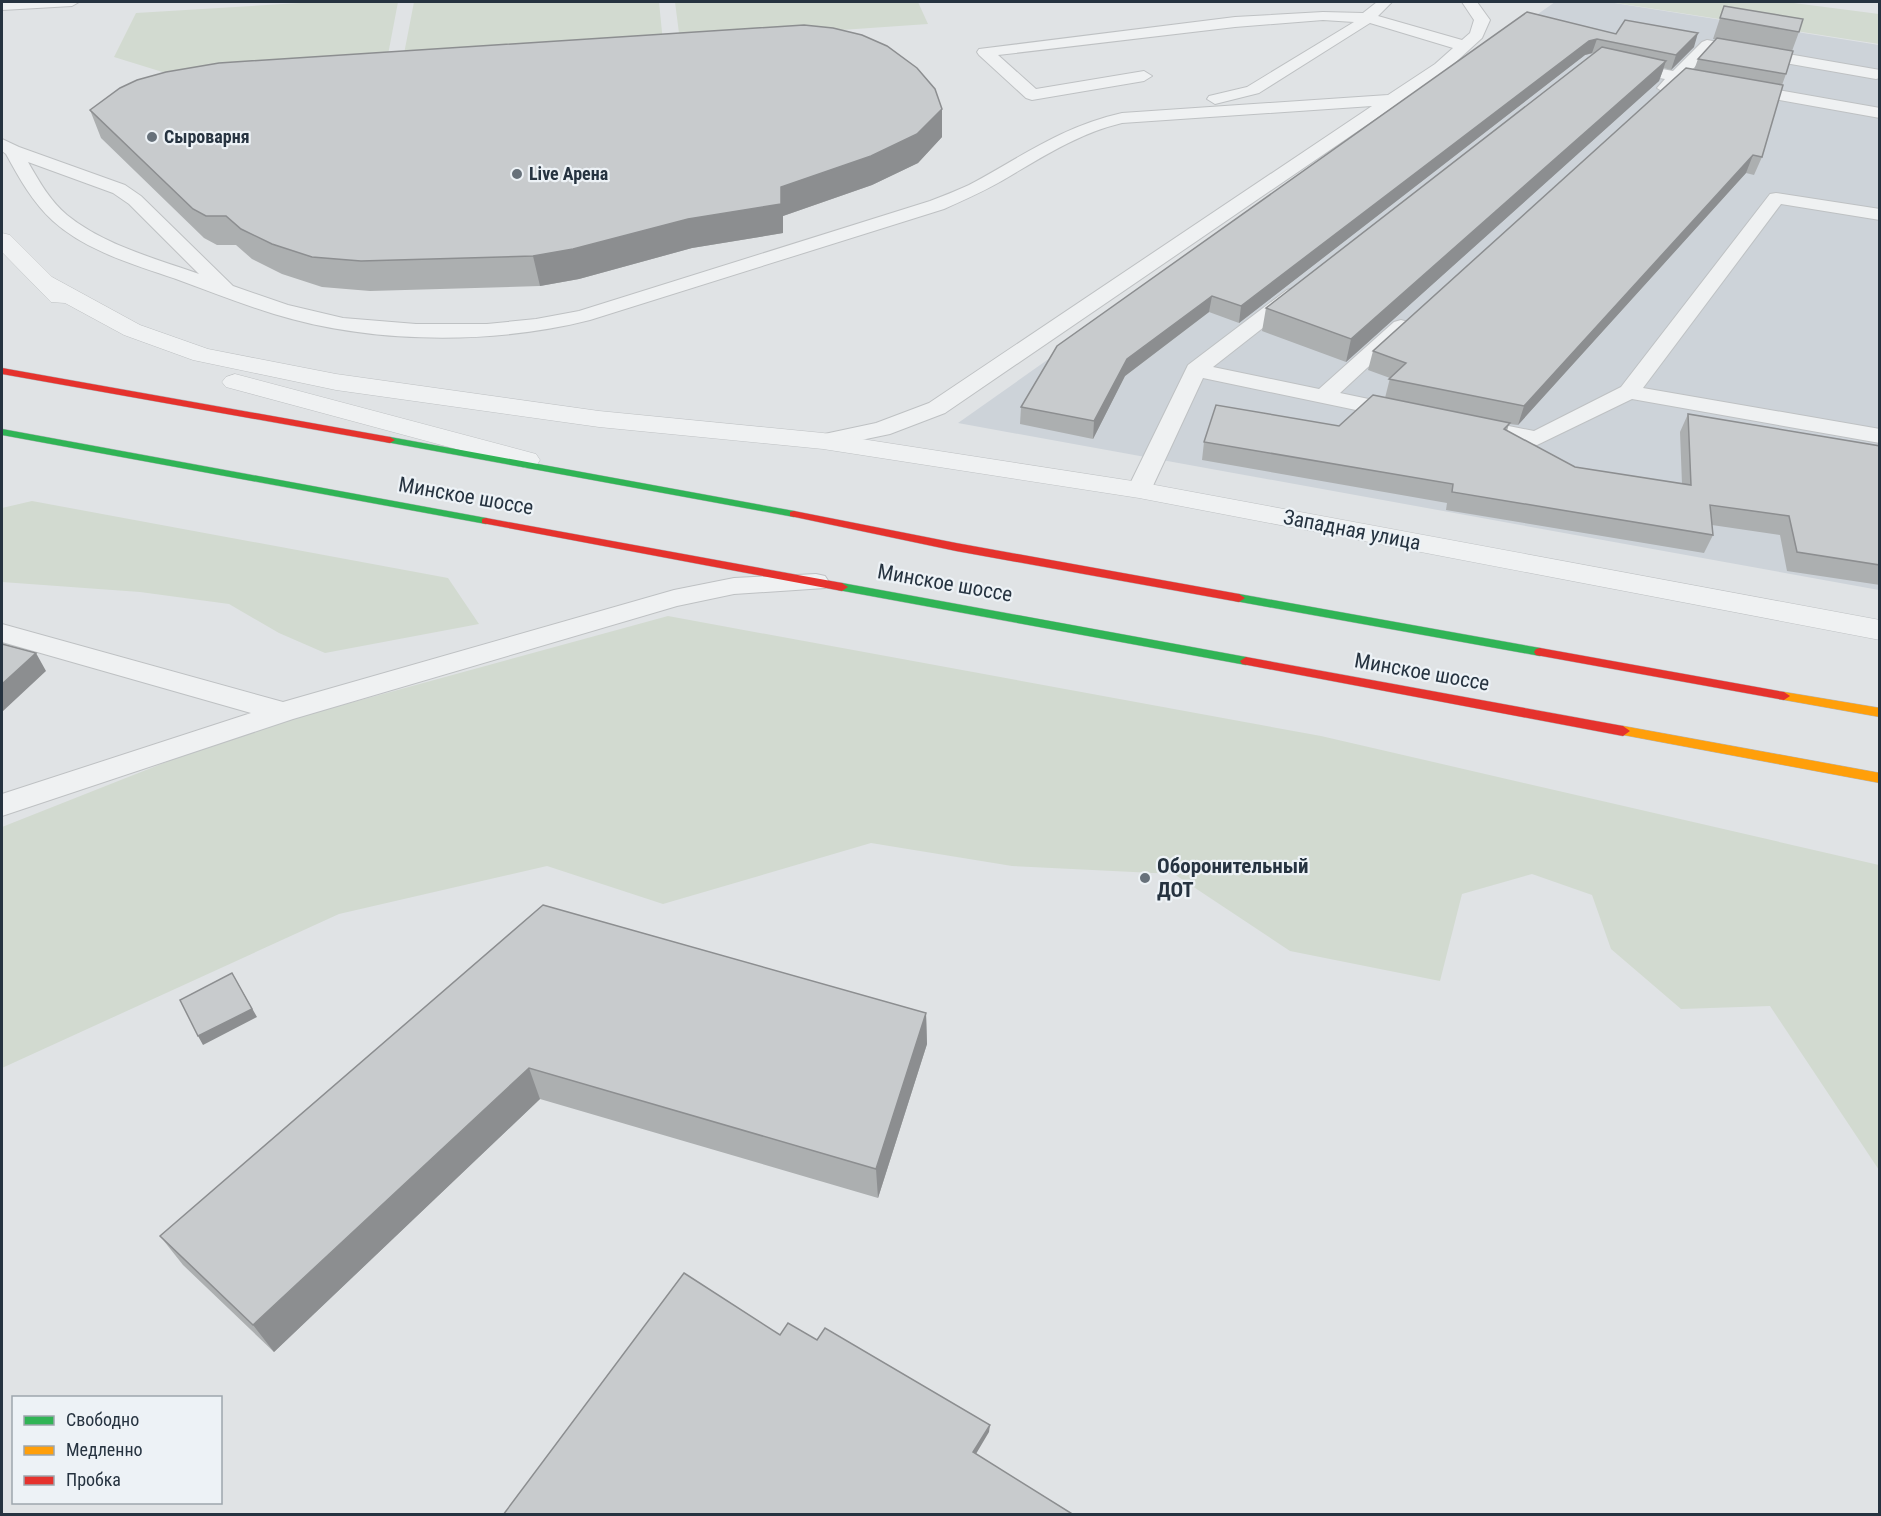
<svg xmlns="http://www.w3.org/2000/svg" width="1881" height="1516" font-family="'Roboto Condensed',sans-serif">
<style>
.built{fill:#cdd3d9}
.green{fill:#d2dad0}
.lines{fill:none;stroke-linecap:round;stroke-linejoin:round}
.lane-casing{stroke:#bec1c3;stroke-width:2}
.street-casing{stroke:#bec1c3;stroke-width:1}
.fast-casing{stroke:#b2b6ba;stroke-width:1}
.slow-casing{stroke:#b2b6ba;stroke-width:1}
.jam-casing{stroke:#b2b6ba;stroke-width:1}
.lane{fill:#eff1f2;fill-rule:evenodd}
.street{fill:#eff1f2;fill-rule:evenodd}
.fast{fill:#30b455;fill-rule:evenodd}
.slow{fill:#ff9f0a;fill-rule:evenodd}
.jam{fill:#e5322d;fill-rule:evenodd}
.wall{fill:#acafb0}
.shaded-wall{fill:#8c8e90}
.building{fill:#c8cbcd;stroke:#8c8e90;stroke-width:1.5}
.poi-dot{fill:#67717a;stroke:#edf2f6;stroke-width:2}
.labels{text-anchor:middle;stroke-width:4.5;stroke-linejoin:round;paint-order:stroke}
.far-poi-label{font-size:18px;font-weight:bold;fill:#263340;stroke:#edf2f6;text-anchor:start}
.street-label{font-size:21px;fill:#263340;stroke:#edf2f6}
.poi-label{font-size:21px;font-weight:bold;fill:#263340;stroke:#edf2f6;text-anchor:start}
</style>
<rect width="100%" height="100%" fill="#e0e3e5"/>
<!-- built -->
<path class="built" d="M 1555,2 L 1608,2 L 1879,45 L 1879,590 L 958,423 Z"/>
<!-- green -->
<path class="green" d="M 316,2 L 398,2 L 387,60 L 169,74 L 114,57 L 136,13 Z
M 414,2 L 659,2 L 663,42 L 403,59 Z
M 675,2 L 918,2 L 928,24 L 680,41 Z
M 1610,2 L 1786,2 L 1879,14 L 1879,44 Z
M 32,501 L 448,578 L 479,624 L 325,653 L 279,633 L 229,604 L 140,592 L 2,582 L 2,508 Z
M 668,616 L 1321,736 L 1879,865 L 1879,1170 L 1770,1006 L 1681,1009 L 1611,949 L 1592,895 L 1532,874 L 1462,894 L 1440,981 L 1290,951 L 1174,874 L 1012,866 L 871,843 L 663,904 L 547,866 L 339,914 L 2,1068 L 2,827 L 237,734 Z"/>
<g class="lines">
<!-- lane casing -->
<g class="lane-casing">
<path id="lane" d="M 2,2 L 79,2 L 72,6 L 2,10 Z
M 1377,2 L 1392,2 L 1378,16 L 1462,40 L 1470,33 L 1474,20 L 1462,2 L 1477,2 L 1490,20 L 1482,38 L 1447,70 L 945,413 L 890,434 L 823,448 L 815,446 L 812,441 L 815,436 L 876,423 L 929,403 L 1372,106 L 1122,123 C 1076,134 1038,160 998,183 C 980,193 962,201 944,209 L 590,320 C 492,345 371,344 274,314 C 241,304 209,291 176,279 C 135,265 86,251 53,221 C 33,203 19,178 6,154 L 2,151 L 2,139 L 19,147 L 125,185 L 141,196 L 233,286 L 288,305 L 343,318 L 416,324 L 487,324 L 536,319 L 579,311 L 930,201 C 943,196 956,191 969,185 C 1021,157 1063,126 1122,113 L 1388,95 L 1435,64 L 1453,48 L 1370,23 L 1259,93 L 1215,104 L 1207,99 L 1209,96 L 1247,87 L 1354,22 L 1323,20 L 1235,27 L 998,55 L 1036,89 L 1144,71 L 1152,76 L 1144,81 L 1032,100 L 1026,98 L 979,55 L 977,52 L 979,49 L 1235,17 L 1323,12 L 1363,13 ZM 28,162 L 113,193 L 129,204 L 199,274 C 154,258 104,245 67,215 C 50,201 39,181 28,162 Z
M 1707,40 L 1880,70 L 1880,78 L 1876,79 L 1711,50 L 1688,74 L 1880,108 L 1880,118 L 1680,82 L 1671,91 L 1665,93 L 1657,88 L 1665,79 L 1619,70 L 1617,67 L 1625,62 L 1673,71 L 1702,42 Z
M 1776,193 L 1880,209 L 1880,220 L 1781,204 L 1643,388 L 1880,429 L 1880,443 L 1632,399 L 1537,445 L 1466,431 L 1463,426 L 1466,421 L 1474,419 L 1534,431 L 1621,387 L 1770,194 Z
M 1294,288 L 1301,290 L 1304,294 L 1301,298 L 1213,367 L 1319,389 L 1394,322 L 1401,320 L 1408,322 L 1411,326 L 1408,330 L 1340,393 L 1407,407 L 1410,412 L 1407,417 L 1399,419 L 1203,378 L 1151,490 L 1147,495 L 1139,497 L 1131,495 L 1127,490 L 1188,365 L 1287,290 Z
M 816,574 L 825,576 L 829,582 L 825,588 L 734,594 L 677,606 L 293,719 L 2,816 L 2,794 L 251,713 L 2,642 L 2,624 L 283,702 L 674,590 L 734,578 Z"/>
</g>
<!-- street casing -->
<g class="street-casing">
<path id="street" d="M 2,233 L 10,235 L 52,277 L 140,325 L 208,349 L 336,374 L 599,411 L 823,433 L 1139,482 L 1880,620 L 1880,640 L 1139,498 L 823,449 L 599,427 L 336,390 L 193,360 L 124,335 L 65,303 L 51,302 L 2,252 Z
M 235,374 L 536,454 L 540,460 L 536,466 L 527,468 L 226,387 L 222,382 L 226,377 Z"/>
</g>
<!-- fast casing -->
<g class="fast-casing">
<path id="fast" d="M 2,429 L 486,518 L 492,521 L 486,524 L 2,435 Z
M 390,437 L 794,511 L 800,514 L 794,517 L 386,442 L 385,440 Z
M 842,583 L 1246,657 L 1252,661 L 1246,665 L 838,590 L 836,587 L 838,584 Z
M 1239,594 L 1540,648 L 1546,652 L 1540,656 L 1235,601 L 1233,598 Z"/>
</g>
<!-- slow casing -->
<g class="slow-casing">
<path id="slow" d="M 1784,692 L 1880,708 L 1880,717 L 1779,699 L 1778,696 L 1779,693 Z
M 1623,726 L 1880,773 L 1880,783 L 1618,734 L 1616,731 Z"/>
</g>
<!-- jam casing -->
<g class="jam-casing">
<path id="jam" d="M 2,368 L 390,437 L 395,440 L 390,443 L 2,374 Z
M 794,511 L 956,543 L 1239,594 L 1245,598 L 1239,602 L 956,551 L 790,516 L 790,512 Z
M 486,518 L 842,583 L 848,587 L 842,591 L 482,523 L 482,519 Z
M 1540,648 L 1784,692 L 1790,696 L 1784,700 L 1536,655 L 1534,652 L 1536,649 Z
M 1246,657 L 1623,726 L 1630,731 L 1623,736 L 1242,664 L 1240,661 Z"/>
</g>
<!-- lane -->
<use href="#lane" class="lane"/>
<!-- street -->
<use href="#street" class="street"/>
<!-- fast -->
<use href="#fast" class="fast"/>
<!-- slow -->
<use href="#slow" class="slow"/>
<!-- jam -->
<use href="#jam" class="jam"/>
</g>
<!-- wall -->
<path class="wall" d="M 1724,6 L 1799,32 L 1792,51 L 1786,74 L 1782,85 L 1762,157 L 1754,175 L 1746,173 L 1518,425 L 1509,424 L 1507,431 L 1575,467 L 1682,484 L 1680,432 L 1688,414 L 1880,446 L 1880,585 L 1787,571 L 1780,535 L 1712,525 L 1713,535 L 1704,553 L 1446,510 L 1447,503 L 1202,460 L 1204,442 L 1339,426 L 1385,398 L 1390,378 L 1368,370 L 1373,351 L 1694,70 L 1698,59 L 1716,39 L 1713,39 Z
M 1527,12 L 1616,34 L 1694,47 L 1671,70 L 1664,68 L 1659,81 L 1346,362 L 1262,331 L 1266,308 L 1594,53 L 1585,55 L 1239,323 L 1209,312 L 1125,376 L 1093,439 L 1020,424 L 1021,407 Z
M 90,110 L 942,137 L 918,163 L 872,185 L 783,216 L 783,233 L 692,248 L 579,279 L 540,286 L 370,291 L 322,287 L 282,274 L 252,259 L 236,245 L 217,245 L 204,238 L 101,138 Z
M 543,905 L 926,1013 L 927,1044 L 878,1198 L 540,1099 L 274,1352 L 183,1265 L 160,1236 Z"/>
<!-- shaded-wall -->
<path class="shaded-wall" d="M 1698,33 L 1694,47 L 1671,70 L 1676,55 Z
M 1597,39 L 1592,53 L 1585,55 L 1239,323 L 1241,306 L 1589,41 Z
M 1666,61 L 1659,81 L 1346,362 L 1351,339 Z
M 942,109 L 942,137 L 918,163 L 872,185 L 783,216 L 783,233 L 692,248 L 579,279 L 540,286 L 533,256 L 781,187 Z
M 1753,155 L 1746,173 L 1518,425 L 1524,406 Z
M 1212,296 L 1209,312 L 1125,376 L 1093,439 L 1094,421 L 1127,359 Z
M 36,653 L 46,671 L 2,712 L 2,684 Z
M 232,973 L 257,1017 L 203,1045 L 198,1036 Z
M 926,1013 L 927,1044 L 878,1198 L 876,1169 Z
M 529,1068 L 540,1099 L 274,1352 L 253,1325 Z
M 990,1425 L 989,1432 L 973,1459 L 973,1452 Z"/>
<!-- building -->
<path class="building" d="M 1724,6 L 1803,19 L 1799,32 L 1720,18 Z
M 1527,12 L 1616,34 L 1625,20 L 1698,33 L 1676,55 L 1597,39 L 1589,41 L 1241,306 L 1212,296 L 1127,359 L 1094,421 L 1021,407 L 1057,346 Z
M 804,25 L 833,28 L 862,35 L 887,46 L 917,68 L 935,89 L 942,109 L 917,134 L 871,156 L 781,187 L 781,204 L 688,219 L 573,249 L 533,256 L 361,261 L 312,257 L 272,244 L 241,229 L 226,216 L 206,216 L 193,209 L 90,110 L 120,88 L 137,80 L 166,72 L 219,63 Z
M 1717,38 L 1793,51 L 1786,74 L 1698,59 Z
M 1602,47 L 1666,61 L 1351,339 L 1266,308 Z
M 1686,68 L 1783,85 L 1762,157 L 1753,155 L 1524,406 L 1389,379 L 1406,363 L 1373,351 Z
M 1373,395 L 1510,423 L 1504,429 L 1575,467 L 1691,485 L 1688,414 L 1880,446 L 1880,565 L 1797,552 L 1789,516 L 1710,505 L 1713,535 L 1452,492 L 1453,484 L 1204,442 L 1216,405 L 1339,426 Z
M 2,644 L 36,653 L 2,684 Z
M 543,905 L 926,1013 L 876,1169 L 529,1068 L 253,1325 L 160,1236 Z
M 232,973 L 252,1009 L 198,1036 L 180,1000 Z
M 684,1273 L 780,1335 L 788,1323 L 817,1340 L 825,1328 L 990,1425 L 973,1452 L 1074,1515 L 503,1515 Z"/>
<!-- markers -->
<g class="poi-dot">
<circle cx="152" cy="137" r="6"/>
<circle cx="517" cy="174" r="6"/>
<circle cx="1145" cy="878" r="6"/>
</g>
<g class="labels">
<!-- far-poi labels -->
<g class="far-poi-label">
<text x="164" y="143">Сыроварня</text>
<text x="529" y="180">Live Арена</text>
</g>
<!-- street labels -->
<g class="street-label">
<text transform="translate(466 496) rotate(10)" y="7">Минское шоссе</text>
<text transform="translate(1352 530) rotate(11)" y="7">Западная улица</text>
<text transform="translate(945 583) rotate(10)" y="7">Минское шоссе</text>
<text transform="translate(1422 672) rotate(10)" y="7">Минское шоссе</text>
</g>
<!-- poi labels -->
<g class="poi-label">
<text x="1157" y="873">Оборонительный<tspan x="1157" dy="24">ДОТ</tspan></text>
</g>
</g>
<!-- border -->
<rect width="1881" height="1516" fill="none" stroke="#263340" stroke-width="6"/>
<!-- legend -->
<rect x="12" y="1396" width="210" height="108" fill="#edf2f6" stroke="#9da6ad" stroke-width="1.5"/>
<rect x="24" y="1416" width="30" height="9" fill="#30b455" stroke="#9da6ad" stroke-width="1.5"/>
<text x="66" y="1426" font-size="18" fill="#263340">Свободно</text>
<rect x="24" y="1446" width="30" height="9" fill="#ff9f0a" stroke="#9da6ad" stroke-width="1.5"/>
<text x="66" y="1456" font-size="18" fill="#263340">Медленно</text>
<rect x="24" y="1476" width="30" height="9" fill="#e5322d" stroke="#9da6ad" stroke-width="1.5"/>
<text x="66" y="1486" font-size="18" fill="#263340">Пробка</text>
</svg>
